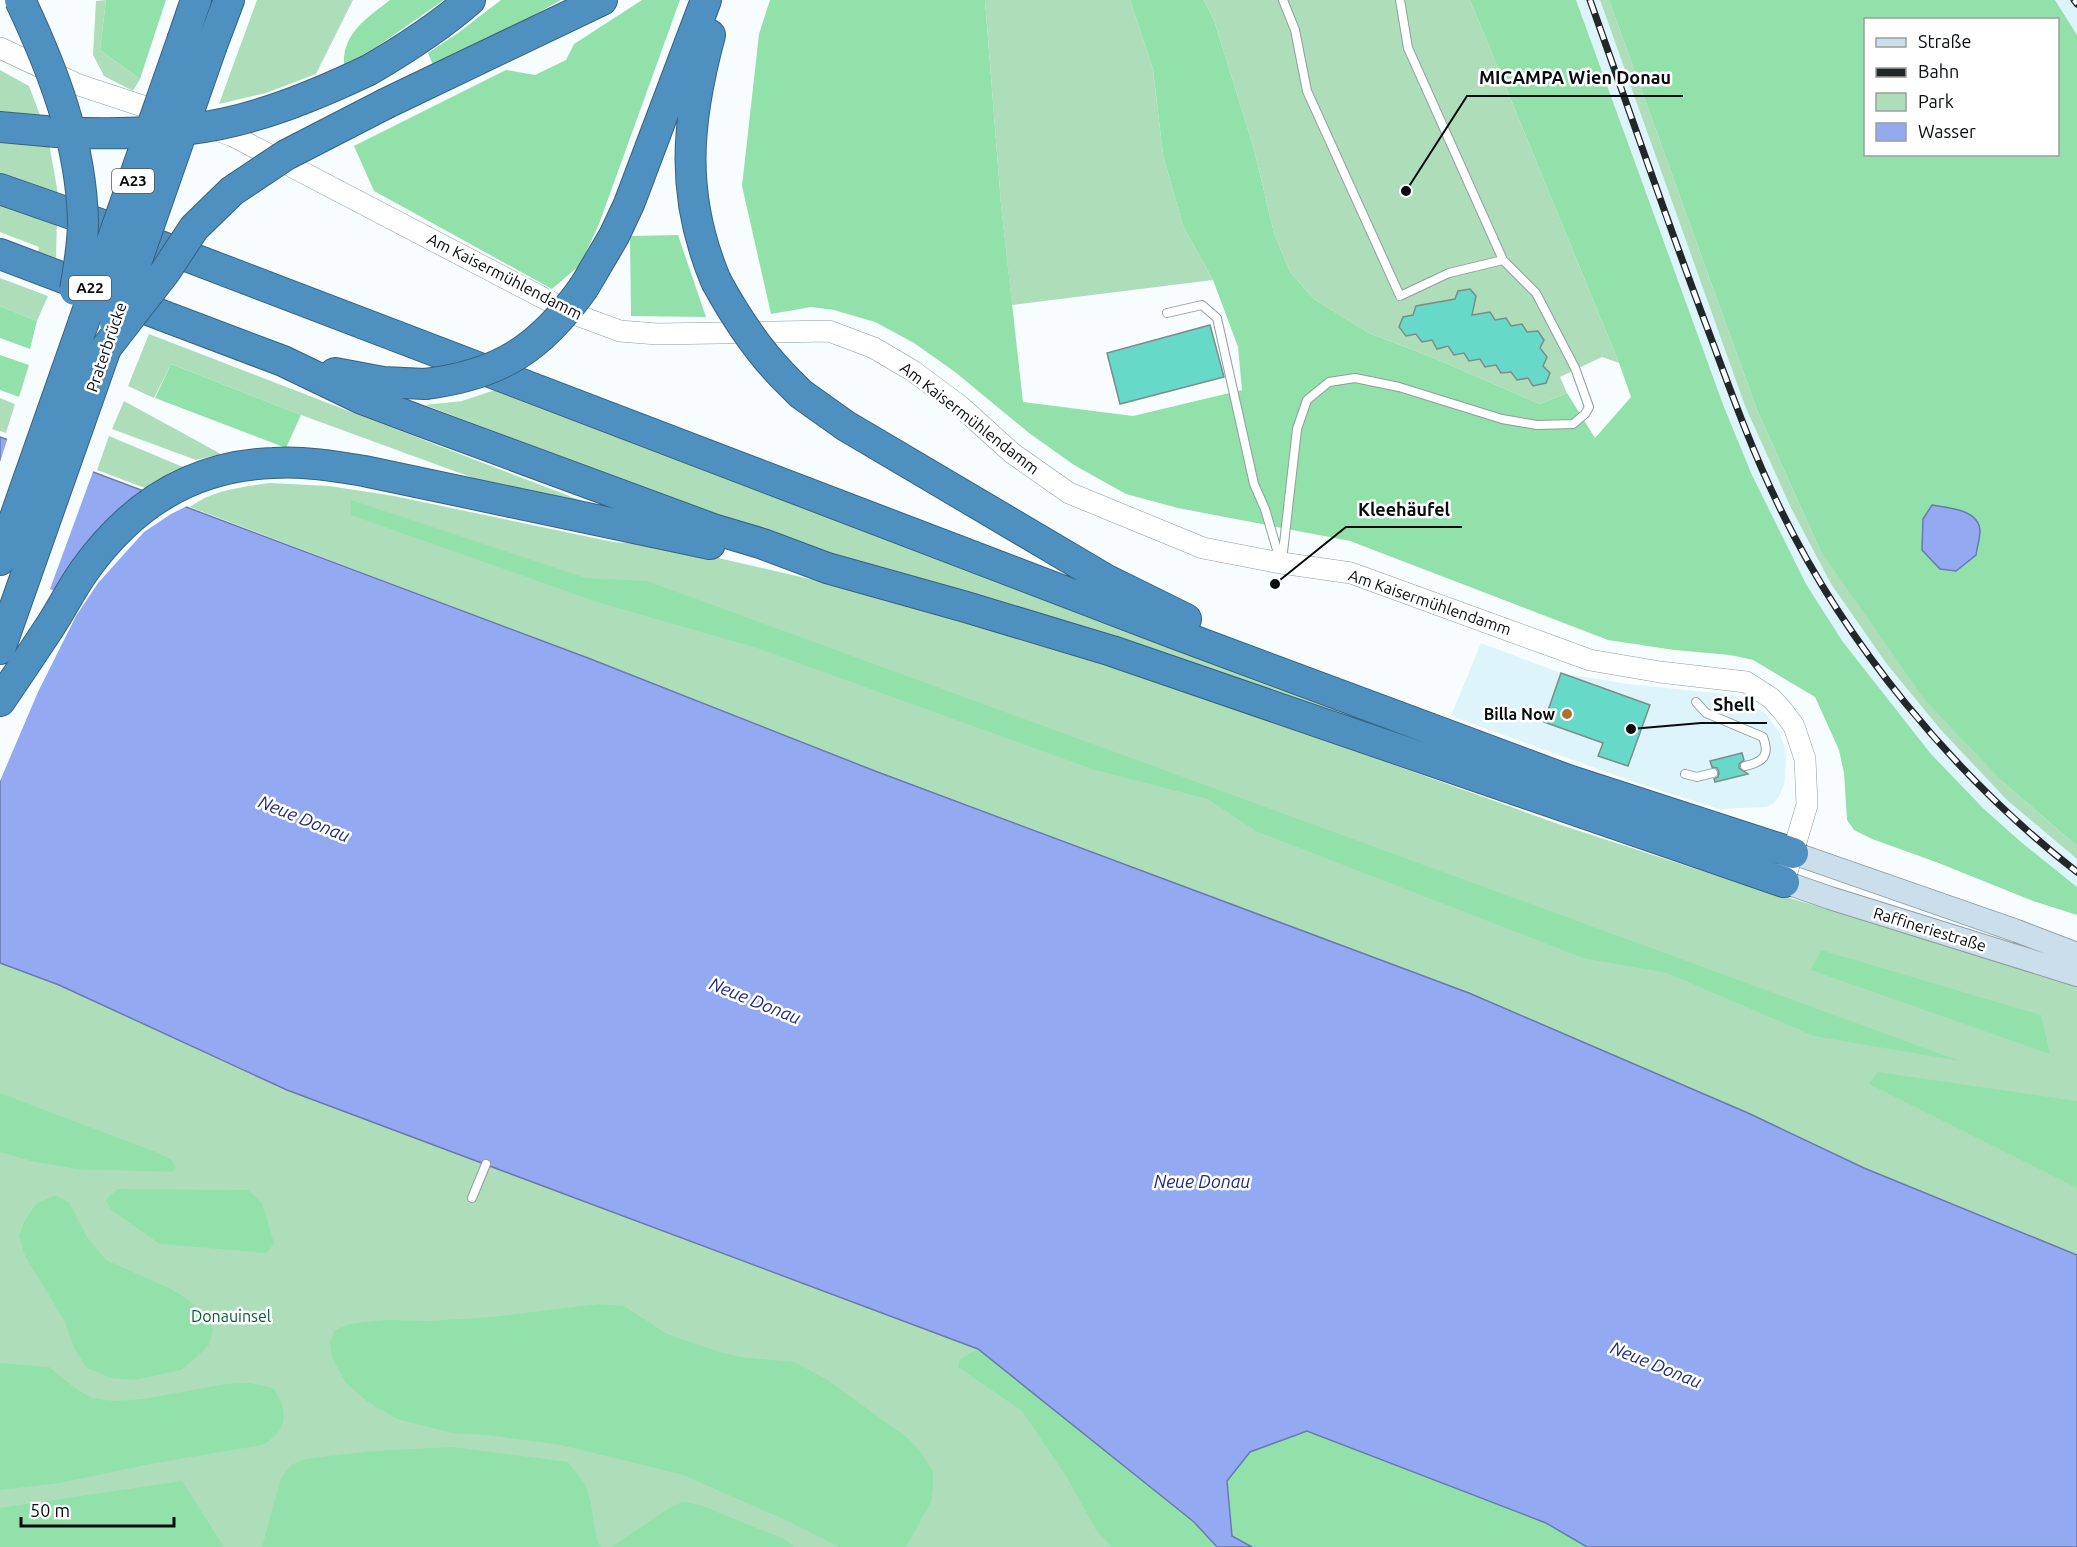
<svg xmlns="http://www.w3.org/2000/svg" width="2077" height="1547" font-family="Ubuntu,sans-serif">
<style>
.built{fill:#dcf4fa}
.green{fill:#aeddba}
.forest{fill:#93e1aa;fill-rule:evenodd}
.water{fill:#93a9f2;stroke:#697aae;stroke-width:1.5}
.pier{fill:#f7fdfe}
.building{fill:#66d9c8;stroke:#7e8c89;stroke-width:1.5}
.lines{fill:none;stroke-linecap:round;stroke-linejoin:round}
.service-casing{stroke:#8f9da0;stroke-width:10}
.tertiary-casing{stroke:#8f9da0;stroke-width:22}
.secondary-casing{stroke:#8f9da0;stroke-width:24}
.motorway-casing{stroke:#366281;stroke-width:32}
.service{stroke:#fff;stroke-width:8}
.tertiary{stroke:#fff;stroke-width:21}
.secondary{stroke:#cadeec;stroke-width:22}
.motorway{stroke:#4e90bf;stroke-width:30}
.rail-casing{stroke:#222729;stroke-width:7}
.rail{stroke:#fff;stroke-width:4.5;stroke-dasharray:14;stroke-linecap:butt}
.motorway-bridge-casing{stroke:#366281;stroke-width:32;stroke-linecap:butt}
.motorway-bridge{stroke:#4e90bf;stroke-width:30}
.poi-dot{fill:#ac7132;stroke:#fff;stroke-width:2}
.labels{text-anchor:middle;stroke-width:5;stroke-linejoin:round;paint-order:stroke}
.shield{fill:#fff;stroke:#525556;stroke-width:1.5}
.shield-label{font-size:15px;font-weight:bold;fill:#080c0e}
.street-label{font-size:16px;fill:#080c0e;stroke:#fff}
.poi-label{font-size:16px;font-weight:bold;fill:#080c0e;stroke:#fff;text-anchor:end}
.park-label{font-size:16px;fill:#006030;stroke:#fff}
.water-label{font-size:18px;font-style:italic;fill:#1f2c7e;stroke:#fff}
.leader{fill:none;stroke:#080c0e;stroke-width:2}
.callout-dot{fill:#080c0e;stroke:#fff;stroke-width:2}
.callout-label{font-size:18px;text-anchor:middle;font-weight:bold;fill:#080c0e;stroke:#fff;stroke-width:5;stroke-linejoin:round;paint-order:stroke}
</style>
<rect width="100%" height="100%" fill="#f7fdfe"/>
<!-- built -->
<path class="built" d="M 1576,0 L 1600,0 L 1745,406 L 1791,508 L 1831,584 L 1886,663 L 2063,847 L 2077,859 L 2077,887 L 2021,842 L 1984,809 L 1931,754 L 1843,642 L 1806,584 L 1752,475 L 1724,407 Z
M 2055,0 L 2077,0 L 2077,35 Z
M 1481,643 L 1561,673 L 1628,684 L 1734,695 L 1746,701 L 1766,714 L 1780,734 L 1785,748 L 1786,763 L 1784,784 L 1780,795 L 1774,803 L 1767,807 L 1719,809 L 1634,782 L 1451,716 Z"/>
<!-- green -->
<path class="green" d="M 106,0 L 100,50 L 140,79 L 133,91 L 104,76 L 93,55 L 96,1 Z
M 257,0 L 353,0 L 316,74 L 266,93 L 219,104 Z
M 985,0 L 1130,0 L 1153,69 L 1163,155 L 1183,226 L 1213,280 L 1012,305 L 1001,204 Z
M 1204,0 L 1470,0 L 1619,363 L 1602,357 L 1560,377 L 1567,393 L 1540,404 L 1434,358 L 1369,333 L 1314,299 L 1290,272 L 1274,233 L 1254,149 L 1214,20 Z
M 1600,0 L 1609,0 L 1757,410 L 1820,550 L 2004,783 L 2077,846 L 2077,859 L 2007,800 L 1941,730 L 1886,663 L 1831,584 L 1791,508 L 1745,406 Z
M 0,70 L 29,86 L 40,115 L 0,111 Z
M 0,140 L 49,143 L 58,194 L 0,173 Z
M 0,198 L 57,219 L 56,258 L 38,252 L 39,247 L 0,232 Z
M 0,278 L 48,296 L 37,321 L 0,306 Z
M 149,334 L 603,509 L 498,487 L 301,415 L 171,364 L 154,398 L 128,386 Z
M 501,388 L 726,477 L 1413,739 L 1094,630 L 716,519 L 543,454 L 544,450 L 425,405 L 462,401 Z
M 0,398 L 15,404 L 6,433 L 0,431 Z
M 124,401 L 221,454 L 196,460 L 112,429 Z
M 109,436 L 183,467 L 145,488 L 97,470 Z
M 270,483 L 329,486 L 394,496 L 613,542 L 666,546 L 862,591 L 1001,630 L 1188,691 L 1564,826 L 1739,883 L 2077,983 L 2077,1255 L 1864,1168 L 1748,1113 L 1469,993 L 875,771 L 588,658 L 190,507 C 212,490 242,487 270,483 Z
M 0,963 L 59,985 L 287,1090 L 978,1349 L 1217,1547 L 0,1547 Z"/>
<!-- forest -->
<path class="forest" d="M 106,0 L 166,0 L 140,79 L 100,50 Z
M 390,0 L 444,0 L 362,57 L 344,66 C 342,33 367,18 390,0 Z
M 501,0 L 561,0 L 500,34 L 433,65 L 428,53 L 458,33 Z
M 642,0 L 680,0 L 599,224 L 580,265 L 552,289 L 374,191 L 354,146 L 506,70 L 535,75 L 566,60 L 574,44 Z
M 770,0 L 985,0 L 1001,204 L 1023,402 L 1133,416 L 1242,390 L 1238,347 L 1213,280 L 1183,226 L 1163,155 L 1153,69 L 1130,0 L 1204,0 L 1214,20 L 1254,149 L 1274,233 L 1290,272 L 1314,299 L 1369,333 L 1434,358 L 1540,404 L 1567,393 L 1595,438 L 1631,397 L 1619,363 L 1470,0 L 1576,0 L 1724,407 L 1752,475 L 1806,584 L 1843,642 L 1931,754 L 1984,809 L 2021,842 L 2077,887 L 2077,915 L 2033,901 L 1936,862 L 1872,839 L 1854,830 L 1847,820 L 1844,773 L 1839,750 L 1815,697 L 1753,660 L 1730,655 L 1674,650 L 1608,640 L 1350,541 L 1178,508 L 1126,494 L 1074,465 L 1029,433 L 955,372 L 914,343 L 875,322 L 834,310 L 811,307 L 771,314 L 742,186 L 759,34 Z
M 1609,0 L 2055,0 L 2077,35 L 2077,846 L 2004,783 L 1925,700 L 1820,550 L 1757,410 ZM 1866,20 L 2058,20 L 2058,154 L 1866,154 Z
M 678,235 L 706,317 L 631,316 L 630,236 Z
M 0,306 L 37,321 L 30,349 L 0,338 Z
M 0,355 L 29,365 L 19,397 L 0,390 Z
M 171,364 L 301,415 L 286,448 L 155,398 Z
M 351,500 L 586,578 L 647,581 L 1960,1061 L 1814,1036 L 1667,973 L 1583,958 L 1256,831 L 1208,799 L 1095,770 L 757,648 L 597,602 L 351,515 Z
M 1821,950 L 2041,1015 L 2050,1054 L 1811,970 Z
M 1878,1072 L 2077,1101 L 2077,1188 L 1869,1084 Z
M 0,1093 L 158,1153 L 172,1160 L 176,1167 L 173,1172 L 78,1169 L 35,1162 L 0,1152 Z
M 117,1189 L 248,1190 L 262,1203 L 274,1243 L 267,1253 L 160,1244 L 111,1210 L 106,1200 Z
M 55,1195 L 69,1202 L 87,1237 L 106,1260 L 171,1289 L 189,1300 L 209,1319 L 213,1330 L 209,1345 L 197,1357 L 181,1370 L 134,1380 L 111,1378 L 87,1368 L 75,1350 L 64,1320 L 25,1256 L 19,1236 L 24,1222 L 36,1204 Z
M 599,1304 L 624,1306 L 667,1334 L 719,1352 L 741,1357 L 794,1362 L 826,1379 L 905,1436 L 920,1451 L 933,1471 L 933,1487 L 931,1502 L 906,1547 L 839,1547 L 788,1521 L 683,1475 L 561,1445 L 487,1435 L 452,1433 L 397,1419 L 368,1402 L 346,1383 L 332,1358 L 330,1342 L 335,1330 L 349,1324 L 385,1320 L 429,1321 L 492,1317 Z
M 978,1349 L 1194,1522 L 1217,1547 L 1112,1547 L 1096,1530 L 1066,1476 L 1022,1411 L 958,1367 L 960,1359 Z
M 0,1363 L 49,1367 L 75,1388 L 92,1398 L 114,1401 L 143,1399 L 225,1384 L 250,1383 L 273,1388 C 289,1410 288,1432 262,1445 L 150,1464 L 60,1483 L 0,1490 Z
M 1307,1431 L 1546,1523 L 1587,1547 L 1252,1547 L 1232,1537 L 1227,1481 L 1250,1452 Z
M 453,1447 L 568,1462 C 573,1469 581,1477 585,1485 C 594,1504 592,1526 599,1545 L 603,1547 L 262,1547 L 281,1478 L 291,1465 L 305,1459 L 372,1451 Z
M 182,1481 L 224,1547 L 0,1547 L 0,1508 Z
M 682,1502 L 700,1505 L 784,1539 L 795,1547 L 611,1547 L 669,1508 Z"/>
<!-- water -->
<path class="water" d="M 0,437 L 588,658 L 875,771 L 1469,993 L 1748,1113 L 1864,1168 L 2077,1255 L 2077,1547 L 1587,1547 L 1546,1523 L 1307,1431 L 1250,1452 L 1227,1481 L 1232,1536 L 1252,1547 L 1217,1547 L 1194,1522 L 978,1349 L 287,1090 L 59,985 L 0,963 Z
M 1932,505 C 1948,508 1979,509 1980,531 C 1980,538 1977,548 1976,555 L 1956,571 L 1940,569 L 1922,550 L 1923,519 Z"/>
<!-- pier -->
<path class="pier" d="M 8,437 L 94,469 L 50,589 L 54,591 L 148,490 L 189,505 L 171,514 L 144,532 L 98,583 L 76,616 L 38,692 L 0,781 L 0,462 Z"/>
<!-- building -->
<path class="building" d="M 1470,289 L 1476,296 L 1472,315 L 1490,312 L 1495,320 L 1506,318 L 1511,326 L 1522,324 L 1527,332 L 1538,331 L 1544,340 L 1540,348 L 1547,357 L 1543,366 L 1550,373 L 1546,383 L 1533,386 L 1528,378 L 1517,380 L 1511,372 L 1501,373 L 1496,365 L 1485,367 L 1480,359 L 1469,361 L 1464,353 L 1454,355 L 1448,346 L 1437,349 L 1432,340 L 1422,342 L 1416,334 L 1406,336 L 1399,327 L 1403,317 L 1413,315 L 1416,306 L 1455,299 L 1458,291 Z
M 1210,325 L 1224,377 L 1120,404 L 1107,353 Z
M 1561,673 L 1650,705 L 1628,766 L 1598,756 L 1603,743 L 1544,722 Z
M 1742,753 L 1744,760 L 1739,764 L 1739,768 L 1748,774 L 1715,782 L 1714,779 L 1718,777 L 1719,772 L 1717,768 L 1712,767 L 1710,761 Z"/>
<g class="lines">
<!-- service casing -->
<g class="service-casing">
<path id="service" d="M 1283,0 L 1295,30 L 1307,91 L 1400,296 L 1449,273 L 1503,260
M 1167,313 L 1202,305 L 1217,318 L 1254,484 L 1265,509 L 1280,560
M 1282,561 L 1297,429 L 1307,400 L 1329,382 L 1355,378 L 1399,387 L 1502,419 L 1537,425 L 1573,424 L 1585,414 L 1589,407 L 1575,368 L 1536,293 L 1503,260 L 1408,48 L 1400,0
M 1696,702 L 1706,713 L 1763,737 C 1770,755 1764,762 1745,766
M 1685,774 L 1697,777 L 1713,773
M 472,1198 L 486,1164"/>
</g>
<!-- tertiary casing -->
<g class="tertiary-casing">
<path id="tertiary" d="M 0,48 L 79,85 L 170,115
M 208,127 L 233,136 L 574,314 L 620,331 L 657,334 L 829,331 L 874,348 L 913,371 L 960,406 L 1012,453 L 1069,493 L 1203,548 L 1275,562 L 1351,573 L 1590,660 L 1660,672 L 1746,682 L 1771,698 L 1783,711 L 1794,726 L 1805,759 L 1807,805 L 1784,882"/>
</g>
<!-- secondary casing -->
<g class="secondary-casing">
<path id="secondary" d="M 1793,853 L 2017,931 L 2077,954
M 1784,882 L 1830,898 L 2077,975"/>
</g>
<!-- motorway casing -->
<g class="motorway-casing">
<path id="motorway" d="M 710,35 C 686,124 680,195 716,281
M 183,38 L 196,0
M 212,45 L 229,0
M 369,70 C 405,49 439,27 470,0
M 387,103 L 602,0
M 0,127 L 56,132
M 0,189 L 126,233 L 1176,634 L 1568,780 L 1793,853
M 0,254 L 283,361 L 362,399 L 415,419 L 713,529 L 763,544 L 827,568 L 966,607 L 1112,651 L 1784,882
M 584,287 L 614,236 L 629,204 L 706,0
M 335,373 L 383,382 L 425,384
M 783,376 L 801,394 L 846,426 L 1105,579 L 1186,619
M 0,560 L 83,324
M 0,649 L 106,348
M 0,701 C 17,676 34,651 51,625 C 62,608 72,588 84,571 C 131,505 191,466 273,463 C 304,461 334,466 364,471 L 710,544"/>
</g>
<!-- service -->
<use href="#service" class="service"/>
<!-- tertiary -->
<use href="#tertiary" class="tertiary"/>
<!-- secondary -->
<use href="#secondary" class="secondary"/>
<!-- motorway -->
<use href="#motorway" class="motorway"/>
<!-- rail casing -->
<g class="rail-casing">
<path id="rail" d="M 1590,0 C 1628,107 1665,215 1705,322 C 1728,383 1749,444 1777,502 C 1844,643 1954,776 2077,872
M 2074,0 L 2077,4"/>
</g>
<!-- rail -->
<use href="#rail" class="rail"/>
<!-- motorway-bridge casing -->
<g class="motorway-bridge-casing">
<path id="motorway-bridge" d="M 20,0 C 53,70 81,142 83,221 C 83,244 79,267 75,290
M 56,132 C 101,134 146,134 190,129 C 252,122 314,96 369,70
M 716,281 C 735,316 756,348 783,376
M 115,323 L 212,45
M 83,324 L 183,38
M 106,348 L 165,272 L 194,228 L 232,191 L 286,155 L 387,103
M 425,384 C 500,375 541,348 584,287"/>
</g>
<!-- motorway-bridge -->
<use href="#motorway-bridge" class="motorway-bridge"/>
</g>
<!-- markers -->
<circle class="poi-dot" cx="1567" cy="714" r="6"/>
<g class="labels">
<!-- shield labels -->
<g class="shield">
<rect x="112" y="169" width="42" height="24" rx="4.5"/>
<rect x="69" y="276" width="42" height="24" rx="4.5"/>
</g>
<g class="shield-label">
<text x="133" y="186">A23</text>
<text x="90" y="293">A22</text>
</g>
<!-- street labels -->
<g class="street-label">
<text transform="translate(505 276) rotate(27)" y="6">Am Kaisermühlendamm</text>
<text transform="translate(106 347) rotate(-71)" y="6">Praterbrücke</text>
<text transform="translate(970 418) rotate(38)" y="6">Am Kaisermühlendamm</text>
<text transform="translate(1430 602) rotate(19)" y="6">Am Kaisermühlendamm</text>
<text transform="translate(1930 929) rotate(17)" y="6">Raffineriestraße</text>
</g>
<!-- poi labels -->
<g class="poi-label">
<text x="1555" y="720">Billa Now</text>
</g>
<!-- park labels -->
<g class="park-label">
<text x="231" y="1322">Donauinsel</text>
</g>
<!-- water labels -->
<g class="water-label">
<text transform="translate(304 819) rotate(22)" y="6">Neue Donau</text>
<text transform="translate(755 1001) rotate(22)" y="6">Neue Donau</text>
<text x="1202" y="1188">Neue Donau</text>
<text transform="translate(1656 1365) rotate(22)" y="6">Neue Donau</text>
</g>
</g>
<!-- callouts -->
<path class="leader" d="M1406 191L1467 96H1683M1275 584L1346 527H1462M1631 729L1701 723H1767"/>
<g class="callout-dot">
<circle cx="1406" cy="191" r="6"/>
<circle cx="1275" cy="584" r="6"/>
<circle cx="1631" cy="729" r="6"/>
</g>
<g class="callout-label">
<text x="1575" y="84">MICAMPA Wien Donau</text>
<text x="1404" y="516">Kleehäufel</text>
<text x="1734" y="711">Shell</text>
</g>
<!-- legend -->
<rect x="1864" y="18" width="195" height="138" fill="#ffffff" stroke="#9c9e9f" stroke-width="1.5"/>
<rect x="1876" y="38" width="30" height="9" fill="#cadeec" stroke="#9c9e9f" stroke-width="1.5"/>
<text x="1918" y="48" font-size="18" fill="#080c0e">Straße</text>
<rect x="1876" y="68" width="30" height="9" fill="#222729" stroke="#9c9e9f" stroke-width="1.5"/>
<text x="1918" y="78" font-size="18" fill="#080c0e">Bahn</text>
<rect x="1876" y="93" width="30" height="18" fill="#aeddba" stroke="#9c9e9f" stroke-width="1.5"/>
<text x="1918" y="108" font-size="18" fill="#080c0e">Park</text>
<rect x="1876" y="123" width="30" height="18" fill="#93a9f2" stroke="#9c9e9f" stroke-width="1.5"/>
<text x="1918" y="138" font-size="18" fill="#080c0e">Wasser</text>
<!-- scale -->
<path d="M21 1517v9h153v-9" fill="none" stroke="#080c0e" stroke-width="3"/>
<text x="30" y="1517" font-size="18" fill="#080c0e" stroke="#ffffff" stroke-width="4.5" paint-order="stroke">50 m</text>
</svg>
